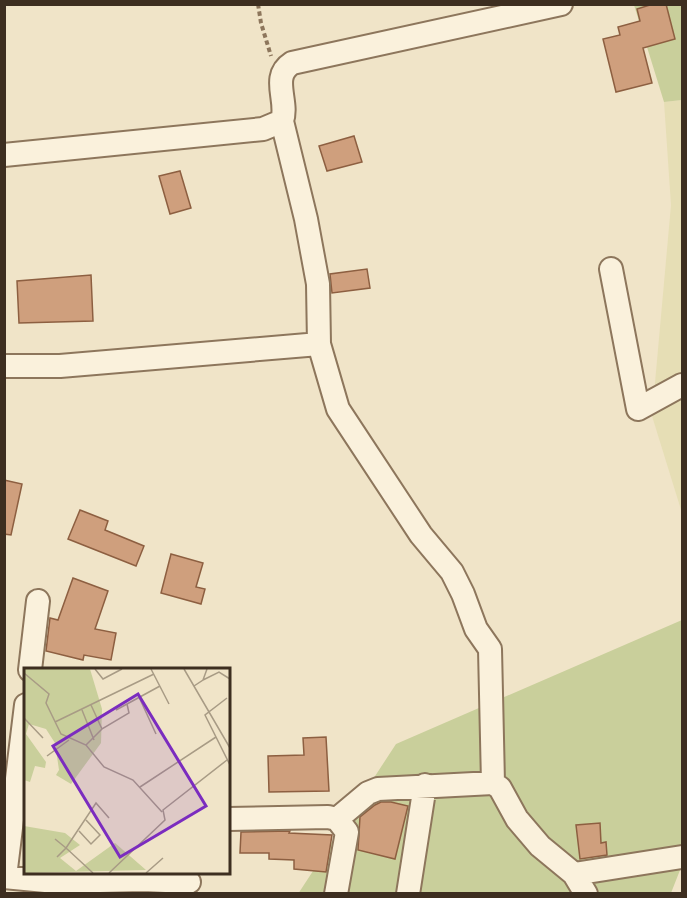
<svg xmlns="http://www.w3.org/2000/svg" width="687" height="898" font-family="'Source Serif 4',serif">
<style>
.farmland{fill:#e6deb5}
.green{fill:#c9cf9b}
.building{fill:#cf9f7d;stroke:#8d5f41;stroke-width:1.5}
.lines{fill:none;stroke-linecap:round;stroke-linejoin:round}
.minor-casing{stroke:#8d765c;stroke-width:26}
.path{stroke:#8d765c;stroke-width:4;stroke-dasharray:4.5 3;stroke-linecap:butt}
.minor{stroke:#faf1dc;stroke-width:22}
.inset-road{fill:none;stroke:#a89b85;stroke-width:1.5}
.view{fill:#7b2cbf;fill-opacity:0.15;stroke:#7b2cbf;stroke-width:3}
.inset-edge{fill:none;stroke:#3d2e20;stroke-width:3}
</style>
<rect width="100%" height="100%" fill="#f0e4c8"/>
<!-- farmland -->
<path class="farmland" d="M 682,100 L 682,513 L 652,416 L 671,205 L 664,102 Z"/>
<!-- green -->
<path class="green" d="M 634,5 L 682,5 L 682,100 L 664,102 Z
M 682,620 L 682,865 L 671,893 L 298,894 L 396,744 Z"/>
<!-- building -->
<path class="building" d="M 653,4 L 666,4 L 675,39 L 643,48 L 652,83 L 616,92 L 603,39 L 620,35 L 618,27 L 640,21 L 637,9 Z
M 354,136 L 362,162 L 327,171 L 319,146 Z
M 180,171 L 191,208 L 170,214 L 159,176 Z
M 367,269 L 370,288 L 332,293 L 330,274 Z
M 91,275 L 93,321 L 19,323 L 17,281 Z
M 4,480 L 22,484 L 11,535 L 4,534 Z
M 80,510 L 108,521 L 105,530 L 144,546 L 136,566 L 68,539 Z
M 171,554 L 203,563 L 196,587 L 205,589 L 201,604 L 161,593 Z
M 73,578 L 108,591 L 95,629 L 116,633 L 111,660 L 84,655 L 83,660 L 46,651 L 50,618 L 58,620 Z
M 326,737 L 329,791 L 269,792 L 268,756 L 304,755 L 303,738 Z
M 381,802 L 391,802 L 408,806 L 395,859 L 358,850 L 360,817 L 375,805 Z
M 600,823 L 601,843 L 606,842 L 607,855 L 580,859 L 576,825 Z
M 290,831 L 289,833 L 332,835 L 326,872 L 294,869 L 294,860 L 269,859 L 269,853 L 240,853 L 241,832 Z"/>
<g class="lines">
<!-- minor casing -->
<g class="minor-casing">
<path id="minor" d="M 282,121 L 306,219 L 318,284 L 319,344 L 338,409 L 421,535 L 452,572 L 463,594 L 476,629 L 490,649 L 493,783
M 4,155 L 263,129 L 282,121 C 289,101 270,77 292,63 L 561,4
M 611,269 L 638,409 L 682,385
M 4,366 L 60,366 L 319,344
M 30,670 L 38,601
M 228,819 L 328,817 L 337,819 L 347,832 L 336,894
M 337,819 L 368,793 L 378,789 L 493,783 L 500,788 L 517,819 L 540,846 L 574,874 L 586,894
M 574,874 L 682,857
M 4,877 L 56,882 L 143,880 L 189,882
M 5,877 L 26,705
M 408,894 L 425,785"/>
</g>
<!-- path -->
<path class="path" d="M 258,4 L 261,23 L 271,56"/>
<!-- minor -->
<use href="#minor" class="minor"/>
</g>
<!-- overview -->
<g transform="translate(24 668)">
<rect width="206" height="206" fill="#f0e4c8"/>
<path d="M 0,1 L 66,1 L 78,41 L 77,75 L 47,116 L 32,107 L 35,102 L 31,75 L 22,61 L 5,56 L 2,66 L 22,94 L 21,100 L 11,98 L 6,114 L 0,112 ZM 0,158 L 41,165 L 56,177 L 36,190 L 52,203 L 91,175 L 122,202 L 0,205 Z" fill="#c9cf9b"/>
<path class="inset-road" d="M 71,1 L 79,11 L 98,1M 127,1 L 145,36M 160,1 L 206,80M 0,5 L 25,26 L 22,35 L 37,66 L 62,77 L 80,99 L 109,112 L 138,144M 179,12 L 195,4 L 206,11M 170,18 L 179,12 L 183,1M 115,29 L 132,66M 203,30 L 181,47 L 206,97M 67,37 L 78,61 L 105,45 L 103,36M 58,42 L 70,72M 92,42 L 136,18M 0,50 L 19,70M 31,54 L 130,6M 62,77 L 78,61M 23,88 L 45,72M 116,119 L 192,69M 55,163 L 67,176 L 76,167 L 62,152M 31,171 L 42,180 L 33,189M 69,205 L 42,180 L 72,135 L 85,150M 85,205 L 141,152 L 139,142 L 203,92M 122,205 L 139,190"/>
<path class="view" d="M 114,26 L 182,138 L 96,189 L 29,78 Z"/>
<rect width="206" height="206" class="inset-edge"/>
</g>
<!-- border -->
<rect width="687" height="898" fill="none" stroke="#3d2e20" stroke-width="12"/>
</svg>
